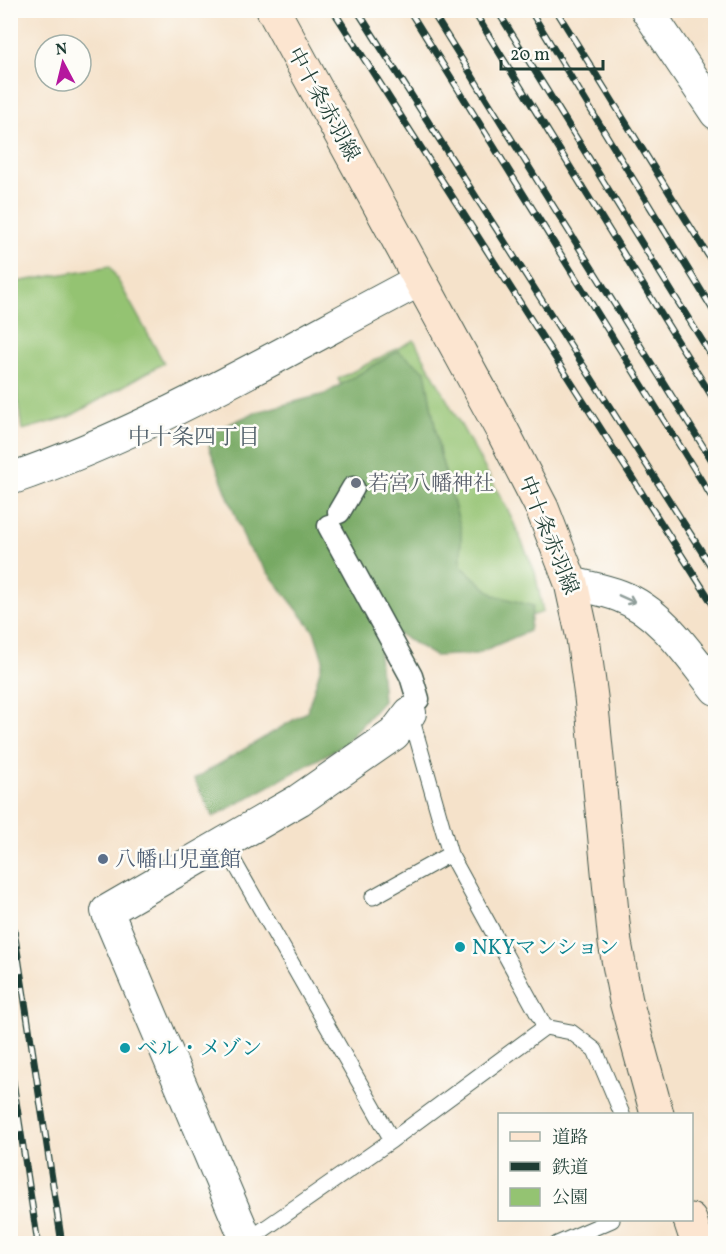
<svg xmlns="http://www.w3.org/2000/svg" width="726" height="1254" font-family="Vollkorn,'Noto Serif JP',serif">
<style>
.green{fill:#94c372;stroke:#5a8053;stroke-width:1.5}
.forest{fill:#77a964;stroke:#4b734c;stroke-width:1.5}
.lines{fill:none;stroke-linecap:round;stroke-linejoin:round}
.service-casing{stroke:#3f564a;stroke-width:17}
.pedestrian-casing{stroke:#3f564a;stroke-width:25}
.minor-casing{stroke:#3f564a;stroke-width:34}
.secondary-casing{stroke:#3f564a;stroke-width:35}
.service{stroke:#fff;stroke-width:15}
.pedestrian{stroke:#fff;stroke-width:22}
.minor{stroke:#fff;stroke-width:32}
.secondary{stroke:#fce5d0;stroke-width:33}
.rail-casing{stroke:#1f3d34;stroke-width:7}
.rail{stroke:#fdfcf7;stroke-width:4.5;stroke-dasharray:14;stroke-linecap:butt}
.oneway{stroke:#8f9e9a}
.worship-dot{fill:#6b7280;stroke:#fdfcf7;stroke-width:2}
.service-dot{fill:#5c6f8a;stroke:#fdfcf7;stroke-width:2}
.culture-dot{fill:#0f9aa8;stroke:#fdfcf7;stroke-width:2}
.labels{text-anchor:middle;stroke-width:5;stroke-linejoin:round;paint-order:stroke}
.street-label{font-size:21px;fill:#1f3d34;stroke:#fdfcf7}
.worship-label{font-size:21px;fill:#5b616d;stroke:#fdfcf7;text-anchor:start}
.service-label{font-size:21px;fill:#4e5e75;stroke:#fdfcf7;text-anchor:start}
.culture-label{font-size:21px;fill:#0d838f;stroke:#fdfcf7;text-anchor:start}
.neighbourhood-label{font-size:22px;fill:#505f69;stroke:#fdfcf7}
</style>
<rect width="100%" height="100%" fill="#fdfcf7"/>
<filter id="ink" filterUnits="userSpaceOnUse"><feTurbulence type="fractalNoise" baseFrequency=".0167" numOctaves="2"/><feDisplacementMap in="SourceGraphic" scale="12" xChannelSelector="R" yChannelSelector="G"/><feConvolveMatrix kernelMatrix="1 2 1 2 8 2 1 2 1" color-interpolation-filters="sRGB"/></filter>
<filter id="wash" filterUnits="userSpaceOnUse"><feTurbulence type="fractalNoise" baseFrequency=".008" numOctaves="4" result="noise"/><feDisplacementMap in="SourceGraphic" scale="24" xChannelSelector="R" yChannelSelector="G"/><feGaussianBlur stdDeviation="1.35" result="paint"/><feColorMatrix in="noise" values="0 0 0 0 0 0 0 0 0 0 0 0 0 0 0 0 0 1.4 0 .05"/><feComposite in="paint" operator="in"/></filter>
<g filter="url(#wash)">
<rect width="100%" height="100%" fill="#f5e2ca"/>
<!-- green -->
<path class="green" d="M 110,266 L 164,363 L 69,417 L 22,430 L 11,347 L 11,283 Z
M 414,340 L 509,512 L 535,572 L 543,612 L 464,639 L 338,379 Z"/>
<!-- forest -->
<path class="forest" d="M 398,351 L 425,371 L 440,454 L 461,529 L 461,566 L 494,595 L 533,606 L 529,631 L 476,654 L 435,656 L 399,634 L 379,653 L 383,701 L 344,745 L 213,817 L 194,779 L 307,712 L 323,660 L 314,631 L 247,546 L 209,447 L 214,431 L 256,412 L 325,394 Z"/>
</g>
<g filter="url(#ink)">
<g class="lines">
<!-- service casing -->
<g class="service-casing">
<path id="service" d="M 410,713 L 450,854 L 545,1027
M 233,860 L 392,1140
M 373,897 L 450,854
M 247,1241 L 392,1140 L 545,1027 L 571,1032 L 595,1050 L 622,1114
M 557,1244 L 612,1220"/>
</g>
<!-- pedestrian casing -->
<g class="pedestrian-casing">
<path id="pedestrian" d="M 339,512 L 353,488
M 329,526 L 411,676 L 418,699"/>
</g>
<!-- minor casing -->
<g class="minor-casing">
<path id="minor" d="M 647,10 L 716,113
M 10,479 C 154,430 286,350 420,280
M 571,583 C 587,587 605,590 620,596 C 662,612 689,655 716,689
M 248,1244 L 107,911 L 299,800 L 394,734 L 410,713"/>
</g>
<!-- secondary casing -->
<g class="secondary-casing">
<path id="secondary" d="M 273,10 L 503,432 L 542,508 L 571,583 L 583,638 L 591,697 L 615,943 L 626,1001 L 657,1114
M 690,1220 L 698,1244"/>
</g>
<!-- service -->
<use href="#service" class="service"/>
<!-- pedestrian -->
<use href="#pedestrian" class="pedestrian"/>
<!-- minor -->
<use href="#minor" class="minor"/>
<!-- secondary -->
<use href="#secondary" class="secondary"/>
<!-- rail casing -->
<g class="rail-casing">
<path id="rail" d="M 333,10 L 716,609
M 357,10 L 716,574
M 409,10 L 716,504
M 431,10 L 716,467
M 473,10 L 716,403
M 497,10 L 716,363
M 530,10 L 716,315
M 556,10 L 716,268
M 10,904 L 62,1244
M 10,1062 L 38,1244"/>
</g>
<!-- rail -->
<use href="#rail" class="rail"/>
</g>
<!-- one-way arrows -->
<defs><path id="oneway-shaft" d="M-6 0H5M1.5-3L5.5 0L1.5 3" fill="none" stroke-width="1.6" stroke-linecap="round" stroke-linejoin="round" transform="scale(1.5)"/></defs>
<use class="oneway" href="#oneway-shaft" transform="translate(627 599) rotate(24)"/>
</g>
<!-- markers -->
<circle class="worship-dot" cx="356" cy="483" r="6"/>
<circle class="service-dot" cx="103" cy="859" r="6"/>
<g class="culture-dot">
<circle cx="460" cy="947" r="6"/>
<circle cx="125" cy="1048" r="6"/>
</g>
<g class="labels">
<!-- street labels -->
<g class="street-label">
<text transform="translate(324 104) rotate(61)" y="7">中十条赤羽線</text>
<text transform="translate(549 535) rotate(68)" y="7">中十条赤羽線</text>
</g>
<!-- worship labels -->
<g class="worship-label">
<text x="368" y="490">若宮八幡神社</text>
</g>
<!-- service labels -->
<g class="service-label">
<text x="115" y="866">八幡山児童館</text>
</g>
<!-- culture labels -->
<g class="culture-label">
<text x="472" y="954">NKYマンション</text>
<text x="137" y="1055">ベル・メゾン</text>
</g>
<!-- neighbourhood labels -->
<g class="neighbourhood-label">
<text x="194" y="444">中十条四丁目</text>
</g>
</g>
<!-- margin -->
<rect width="726" height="1254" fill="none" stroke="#fdfcf7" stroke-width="36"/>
<!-- legend -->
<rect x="498" y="1113" width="195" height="108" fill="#fdfcf7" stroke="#a4b0a9" stroke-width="1.5"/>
<rect x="510" y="1132" width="30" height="9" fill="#fce5d0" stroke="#a4b0a9" stroke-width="1.5"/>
<text x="552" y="1143" font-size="18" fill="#1f3d34">道路</text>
<rect x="510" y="1162" width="30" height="9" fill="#1f3d34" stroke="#a4b0a9" stroke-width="1.5"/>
<text x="552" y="1173" font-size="18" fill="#1f3d34">鉄道</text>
<rect x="510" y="1188" width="30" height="18" fill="#94c372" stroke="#a4b0a9" stroke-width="1.5"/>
<text x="552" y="1203" font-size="18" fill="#1f3d34">公園</text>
<!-- north arrow -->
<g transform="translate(63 63) rotate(353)"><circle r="28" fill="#fdfcf7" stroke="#a4b0a9" stroke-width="1.5"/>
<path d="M0-4.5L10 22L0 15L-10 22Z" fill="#b5179e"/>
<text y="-9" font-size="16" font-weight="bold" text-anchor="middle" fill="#1f3d34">N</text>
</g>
<!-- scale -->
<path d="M501 60v9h102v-9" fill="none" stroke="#1f3d34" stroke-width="3"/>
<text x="510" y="60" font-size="18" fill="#1f3d34" stroke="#fdfcf7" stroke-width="4.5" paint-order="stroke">20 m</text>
</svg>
